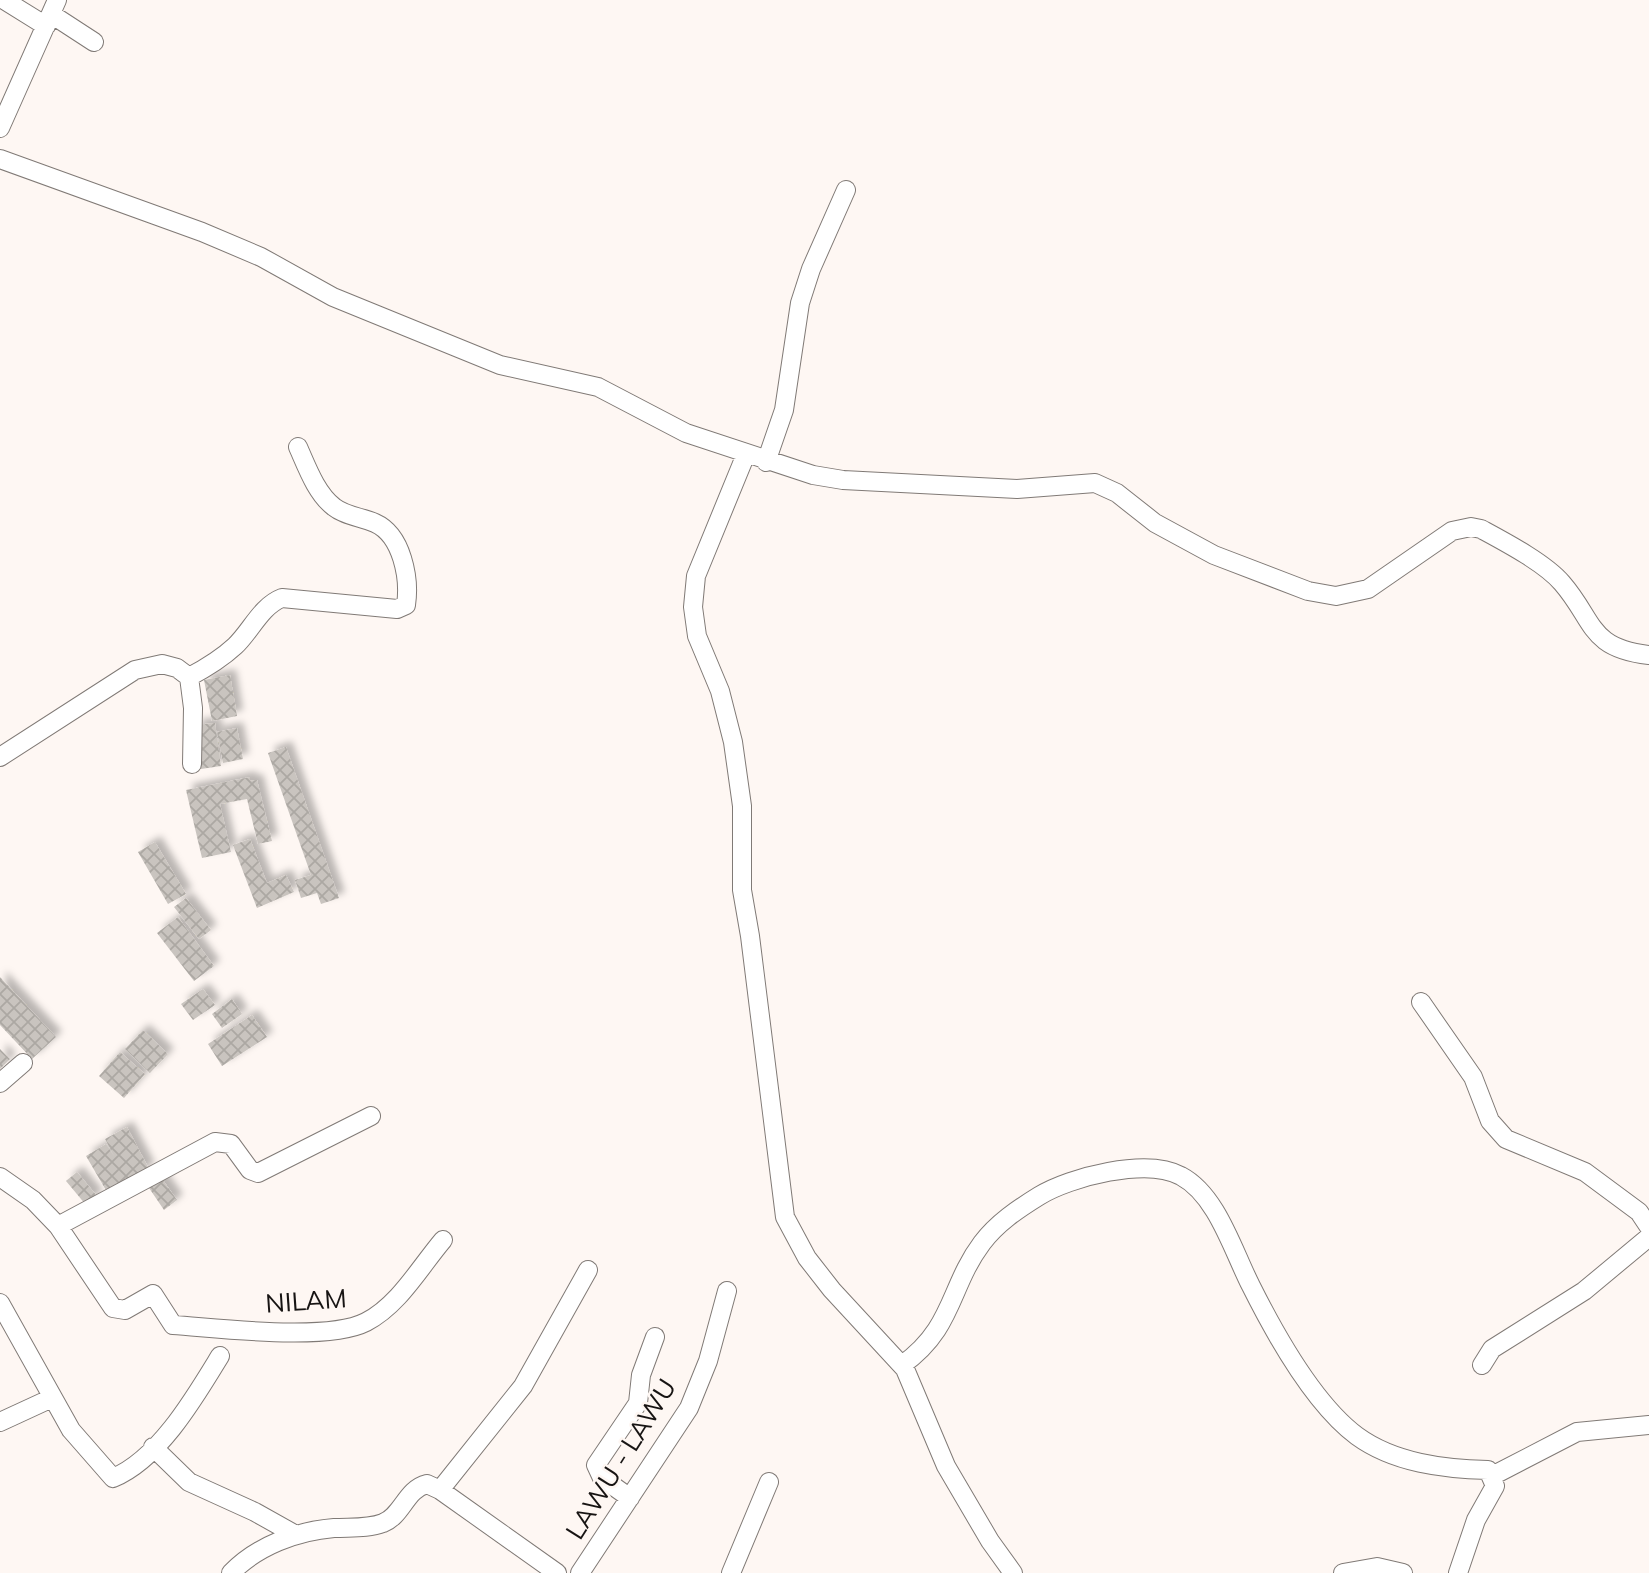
<svg xmlns="http://www.w3.org/2000/svg" width="1649" height="1573" font-family="Mulish,sans-serif">
<style>
.building{fill:url(#building-cross-hatch);filter:url(#shadow)}
.lines{fill:none;stroke-linecap:round;stroke-linejoin:round}
.minor-casing{stroke:#807a76;stroke-width:20}
.minor{stroke:#fff;stroke-width:18}
.labels{text-anchor:middle;stroke-width:5;stroke-linejoin:round;paint-order:stroke}
.street-label{font-size:26px;fill:#171413;stroke:#fef7f3}
</style>
<defs>
<pattern id="building-cross-hatch" width="8" height="8" patternUnits="userSpaceOnUse" patternTransform="scale(1.75)"><rect width="8" height="8" fill="#c9c4bf"/><path d="M0 0l8 8M0 8l8-8" fill="none" stroke="#aca8a3"/></pattern>
<filter id="shadow"><feDropShadow dx="6" dy="-6" stdDeviation="3.5" flood-color="#0004"/></filter>
</defs>
<rect width="100%" height="100%" fill="#fef7f3"/>
<!-- building -->
<path class="building" d="M 230,675 L 237,716 L 212,721 L 204,680 Z
M 215,723 L 221,766 L 201,769 L 195,725 Z
M 237,728 L 243,759 L 223,763 L 217,732 Z
M 286,747 L 339,898 L 321,904 L 317,893 L 301,898 L 295,880 L 311,875 L 268,753 Z
M 250,777 L 250,781 L 257,780 L 272,841 L 258,844 L 247,799 L 220,804 L 231,852 L 202,858 L 186,790 Z
M 250,839 L 267,883 L 286,875 L 294,892 L 257,908 L 233,845 Z
M 155,842 L 186,894 L 168,904 L 138,852 Z
M 186,898 L 211,930 L 199,939 L 174,907 Z
M 178,917 L 214,966 L 194,981 L 157,933 Z
M 0,977 L 56,1037 L 32,1059 L 0,1025 Z
M 203,989 L 215,1005 L 193,1020 L 181,1004 Z
M 232,999 L 242,1014 L 222,1028 L 212,1014 Z
M 252,1015 L 267,1037 L 222,1066 L 208,1044 Z
M 143,1030 L 168,1054 L 150,1073 L 125,1049 Z
M 0,1049 L 10,1059 L 0,1069 Z
M 120,1052 L 145,1074 L 124,1098 L 99,1076 Z
M 127,1127 L 149,1169 L 107,1192 L 86,1156 L 106,1144 L 114,1156 L 105,1139 Z
M 77,1172 L 97,1196 L 86,1205 L 66,1181 Z
M 160,1176 L 177,1200 L 164,1210 L 147,1185 Z"/>
<g class="lines">
<!-- minor casing -->
<g class="minor-casing">
<path id="minor" d="M 4,0 L 46,26
M 51,14 L 94,42
M 0,128 L 57,0
M 0,159 L 202,232 L 261,257 L 333,297 L 500,365 L 598,387 L 686,433 L 813,475 L 843,480 L 1017,489 L 1095,483 L 1117,493 L 1155,523 L 1214,555 L 1308,591 L 1336,596 L 1368,589 L 1452,531 L 1471,527 L 1481,529 C 1505,542 1545,563 1562,583 C 1595,621 1588,648 1649,655
M 746,454 L 696,576 L 693,607 L 697,636 L 720,691 L 733,742 L 742,806 L 742,890 L 750,936 L 785,1217 L 807,1258 L 832,1290 L 905,1369 L 946,1466 L 990,1541 L 1013,1573
M 766,462 L 784,410 L 800,303 L 811,269 L 846,190
M 189,677 C 206,668 221,659 235,646 C 251,631 261,606 282,598 L 397,609 L 406,605 C 410,578 402,535 375,523 C 362,517 345,516 334,507 C 316,493 307,467 298,447
M 0,757 L 135,670 L 162,664 L 177,668 L 189,677 L 193,708 L 192,764
M 1421,1002 L 1473,1077 L 1490,1121 L 1506,1139 L 1585,1172 L 1639,1212 L 1649,1227
M 0,1083 L 23,1063
M 0,1177 L 33,1200 L 58,1226 L 113,1308 L 125,1310 L 153,1294 L 173,1325 C 219,1328 327,1342 366,1322 C 399,1305 420,1267 443,1240
M 58,1226 L 215,1142 L 231,1144 L 250,1170 L 258,1173 L 371,1116
M 0,1303 L 71,1430 L 113,1478 C 159,1459 195,1397 220,1356
M 902,1365 C 954,1328 949,1287 982,1243 C 997,1223 1018,1209 1039,1196 C 1070,1177 1147,1157 1181,1176 C 1217,1195 1233,1251 1251,1286 C 1275,1334 1314,1404 1357,1436 C 1394,1463 1444,1469 1488,1470 L 1495,1486 L 1476,1520 L 1458,1573
M 1482,1365 L 1492,1349 L 1584,1291 L 1649,1237
M 0,1422 L 52,1398
M 153,1447 L 189,1482 L 255,1512 L 296,1535
M 1492,1476 L 1577,1432 L 1649,1425
M 440,1490 L 523,1386 L 588,1270
M 630,1498 L 602,1478 L 596,1465 L 638,1403 L 641,1375 L 655,1337
M 231,1573 C 257,1546 297,1531 334,1528 C 350,1527 368,1529 383,1523 C 402,1516 406,1489 427,1484 L 440,1490 L 557,1573
M 580,1573 L 689,1408 L 708,1361 L 727,1291
M 731,1573 L 769,1482
M 1343,1573 L 1377,1567 L 1403,1573"/>
</g>
<!-- minor -->
<use href="#minor" class="minor"/>
</g>
<g class="labels">
<!-- street labels -->
<g class="street-label">
<text transform="translate(306 1301) rotate(-4)" y="9">NILAM</text>
<text transform="translate(621 1459) rotate(-58)" y="9">LAWU - LAWU</text>
</g>
</g>
</svg>
